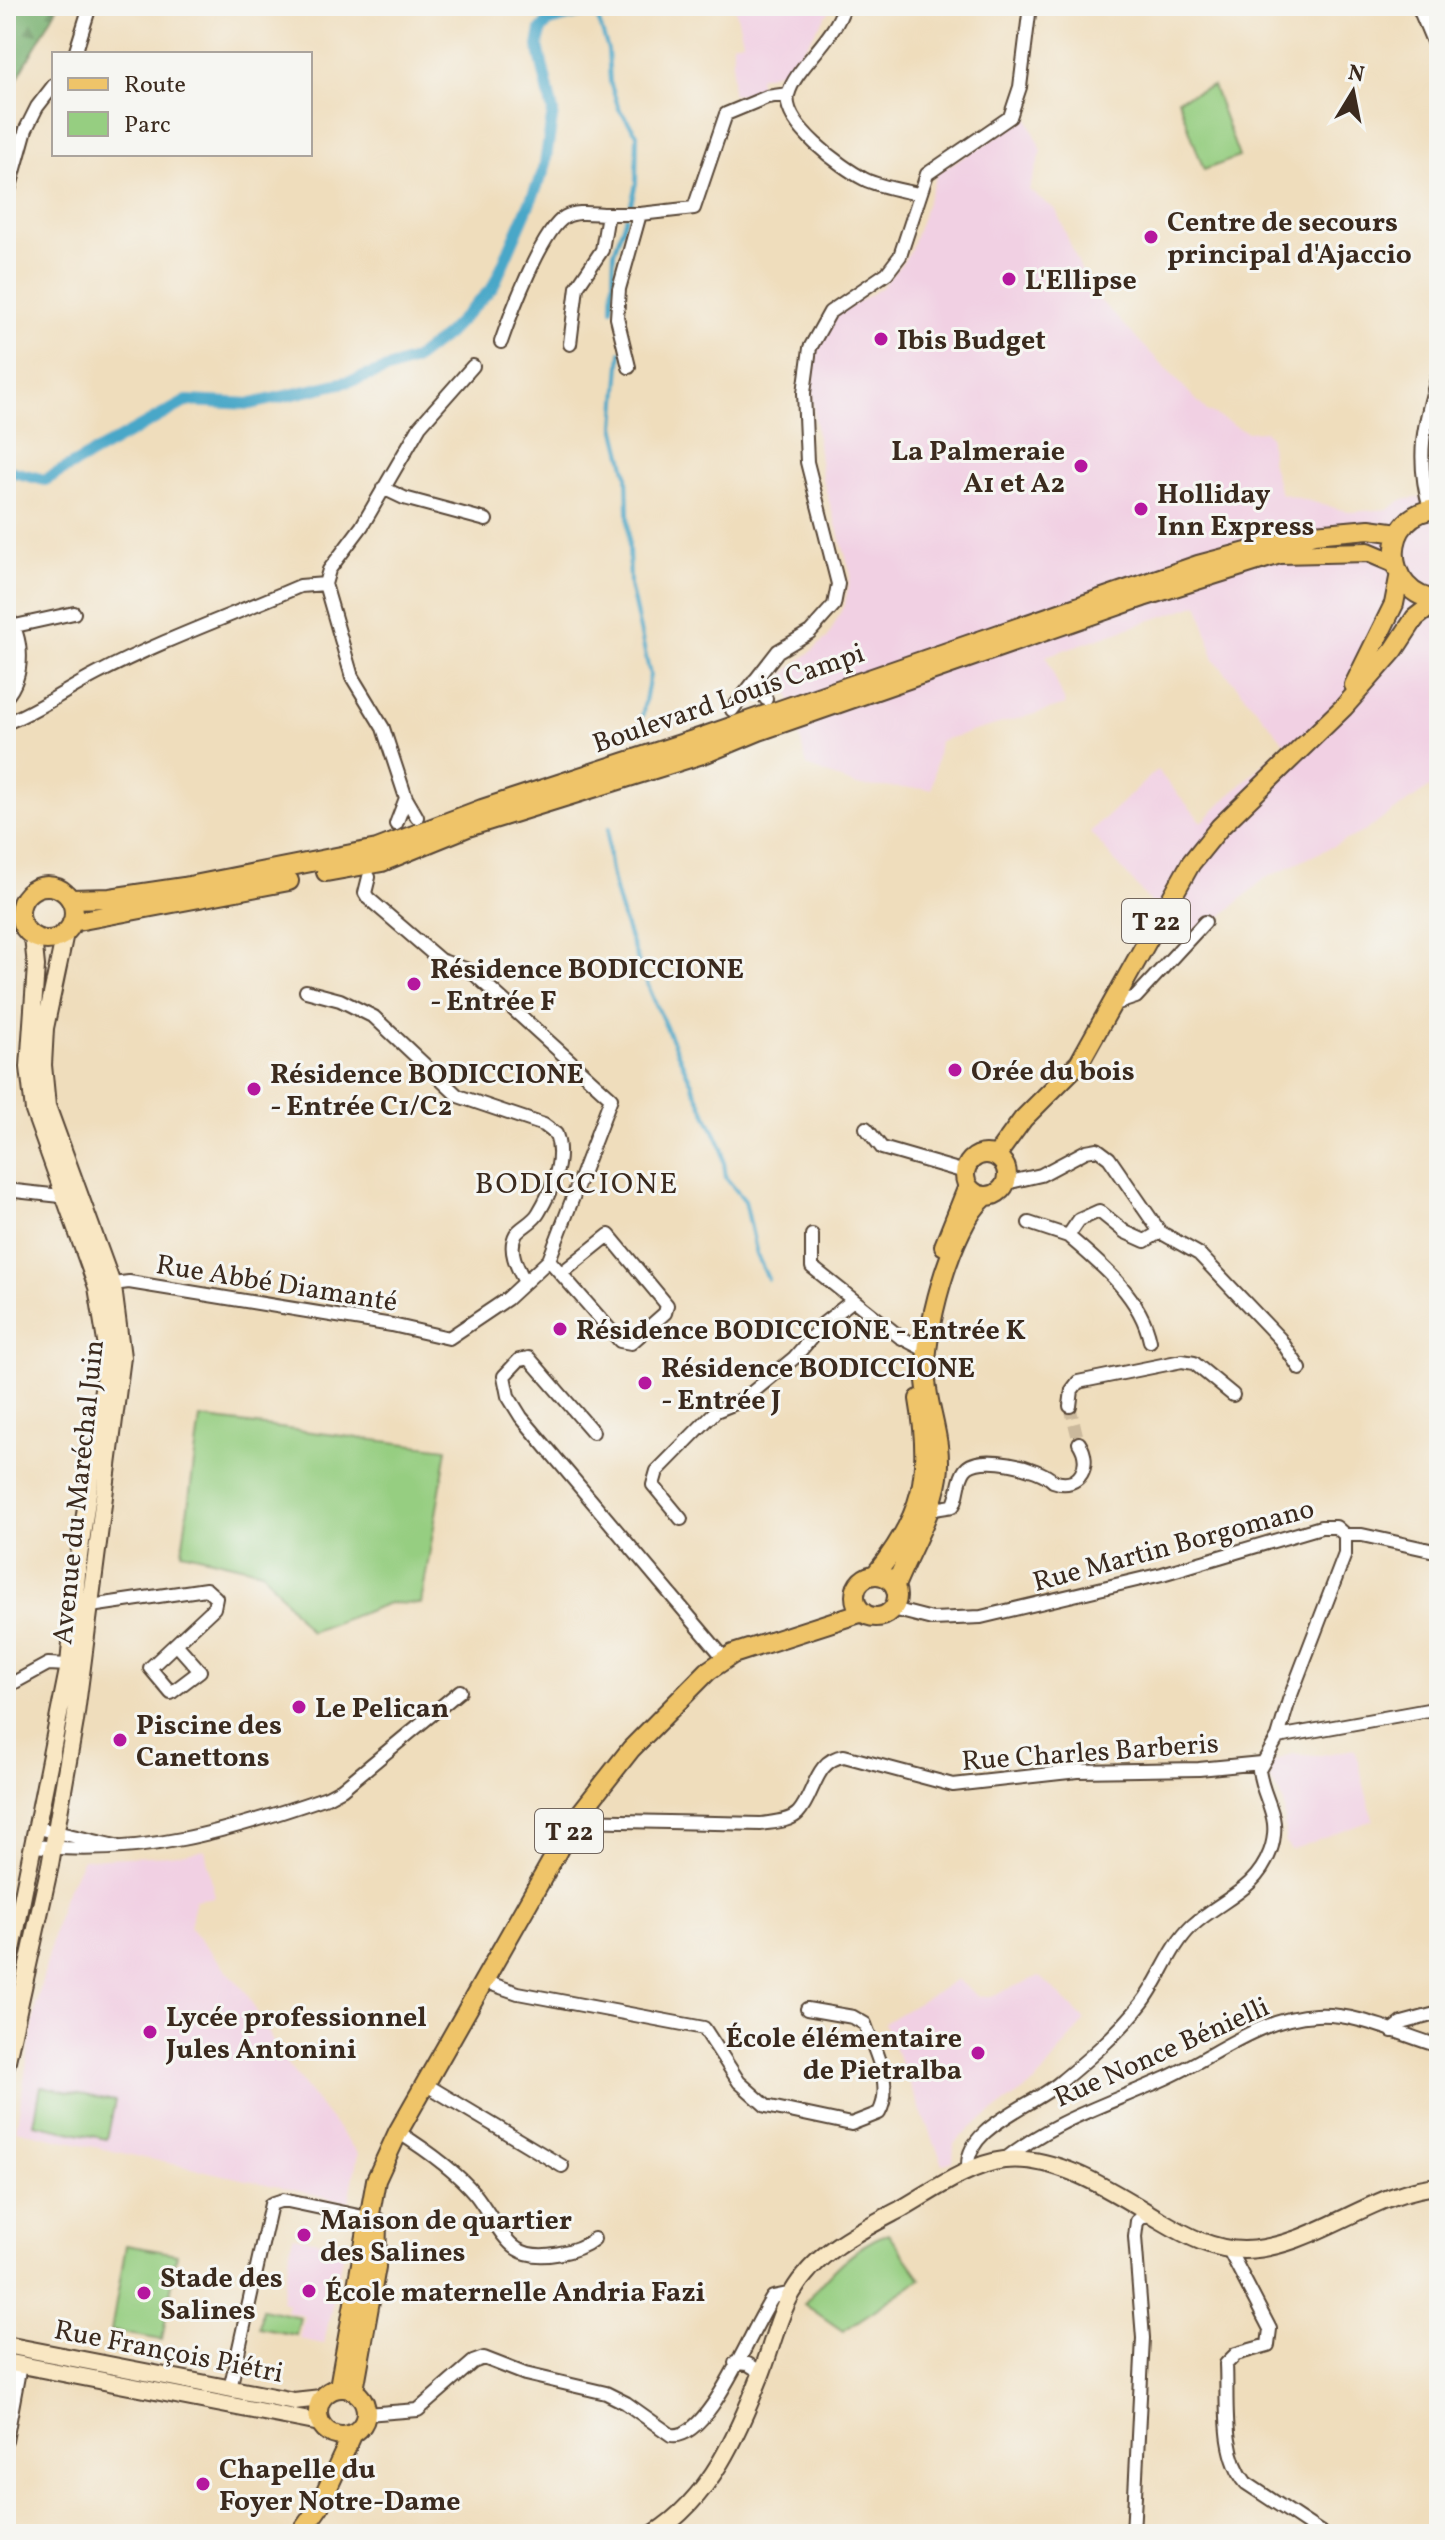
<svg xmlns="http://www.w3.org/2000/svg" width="1445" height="2540" font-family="Vollkorn,serif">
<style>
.built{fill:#f1d0e3}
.forest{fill:url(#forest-firs);stroke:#5a6e46;stroke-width:2}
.park{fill:#96ce81;stroke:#687c50;stroke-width:2}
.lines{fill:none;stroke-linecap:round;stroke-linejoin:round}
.stream{stroke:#49a7c8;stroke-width:4}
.canal{stroke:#49a7c8;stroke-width:12}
.street-tunnel{stroke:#cbb99c;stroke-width:12;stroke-dasharray:12 6;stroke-linecap:butt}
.street-casing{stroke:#564536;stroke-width:16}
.secondary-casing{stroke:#564536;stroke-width:20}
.primary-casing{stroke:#564536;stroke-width:22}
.street{stroke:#fff;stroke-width:12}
.secondary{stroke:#f9e7c3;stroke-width:16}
.primary{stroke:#efc469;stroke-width:18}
.poi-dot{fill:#b5179e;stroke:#f6f6f2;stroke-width:3}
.labels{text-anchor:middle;stroke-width:6;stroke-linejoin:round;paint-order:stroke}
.shield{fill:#f6f6f2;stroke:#73675e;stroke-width:2}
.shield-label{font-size:26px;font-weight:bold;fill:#3b2a1e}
.poi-label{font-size:28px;font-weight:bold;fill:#3b2a1e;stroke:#f6f6f2;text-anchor:start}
.street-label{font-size:28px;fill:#3b2a1e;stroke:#f6f6f2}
.neighbourhood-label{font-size:30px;letter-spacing:2px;fill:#3b2a1e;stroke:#f6f6f2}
</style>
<defs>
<pattern id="forest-firs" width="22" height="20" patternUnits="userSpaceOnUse" patternTransform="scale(2)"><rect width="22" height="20" fill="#78b16f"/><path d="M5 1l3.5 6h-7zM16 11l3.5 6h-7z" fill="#64905b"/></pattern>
</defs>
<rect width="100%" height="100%" fill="#f6f6f2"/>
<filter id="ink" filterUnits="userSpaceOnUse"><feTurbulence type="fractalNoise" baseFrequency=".0125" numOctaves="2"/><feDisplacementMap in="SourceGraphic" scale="16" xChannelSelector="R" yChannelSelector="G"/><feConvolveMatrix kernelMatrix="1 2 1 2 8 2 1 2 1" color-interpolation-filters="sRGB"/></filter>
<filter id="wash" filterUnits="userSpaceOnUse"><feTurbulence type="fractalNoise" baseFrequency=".006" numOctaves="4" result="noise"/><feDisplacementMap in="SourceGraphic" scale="32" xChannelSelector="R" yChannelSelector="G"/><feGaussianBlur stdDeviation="1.8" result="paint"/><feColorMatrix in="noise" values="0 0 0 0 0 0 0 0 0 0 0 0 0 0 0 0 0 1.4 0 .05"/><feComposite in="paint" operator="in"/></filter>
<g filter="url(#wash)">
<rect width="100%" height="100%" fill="#efddbc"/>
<!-- built -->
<path class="built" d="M 735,6 L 833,6 L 784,76 L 778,72 L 759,77 L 759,92 L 744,96 L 732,94 L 733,43 L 743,41 Z
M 1028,118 L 1042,151 L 1029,190 L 1056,210 L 1089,289 L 1207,411 L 1247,432 L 1265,431 L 1270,437 L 1271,461 L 1280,493 L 1350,512 L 1389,509 L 1402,500 L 1439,495 L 1439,781 L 1363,832 L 1264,879 L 1188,946 L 1090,832 L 1157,770 L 1202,822 L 1285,743 L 1214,659 L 1199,604 L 1046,656 L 1066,705 L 939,741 L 932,789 L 857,786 L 807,766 L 784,674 L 828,637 L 845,603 L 851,574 L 822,478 L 811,384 L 817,341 L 839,313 L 881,288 L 909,254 L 937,173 Z
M 1355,1749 L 1373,1820 L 1291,1850 L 1285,1842 L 1284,1803 L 1270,1779 L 1268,1769 L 1275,1761 L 1293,1754 L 1315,1756 Z
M 205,1850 L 215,1897 L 195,1900 L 190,1928 L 246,1992 L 282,2058 L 358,2154 L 349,2202 L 16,2130 L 36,2006 L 62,1900 L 83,1859 L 169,1855 Z
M 1040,1976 L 1085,2020 L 1035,2083 L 971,2127 L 954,2144 L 953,2162 L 943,2164 L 884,2023 L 957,1980 L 979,1996 L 991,1996 Z
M 293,2236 L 344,2246 L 324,2344 L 299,2339 L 304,2315 L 286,2311 L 288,2303 L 281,2301 Z"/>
<!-- forest -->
<path class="forest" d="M 6,6 L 58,6 L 6,99 Z"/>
<!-- park -->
<path class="park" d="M 1213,86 L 1239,157 L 1204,170 L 1178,99 Z
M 200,1418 L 447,1449 L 421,1604 L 389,1603 L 310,1632 L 262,1571 L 182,1552 Z
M 41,2086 L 115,2101 L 107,2139 L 34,2124 Z
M 888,2233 L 921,2279 L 843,2331 L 804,2304 C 829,2273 851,2248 888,2233 Z
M 126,2245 L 177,2254 L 162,2340 L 111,2331 Z
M 262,2309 L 300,2317 L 296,2335 L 259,2328 Z"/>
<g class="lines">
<!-- stream -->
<path class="stream" d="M 594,6 L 608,50 L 610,82 L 619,109 L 637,134 L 636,183 L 631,204
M 612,309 L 614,252 L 626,217
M 621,352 L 615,426 L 627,475 L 630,585 L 650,675 L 642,717
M 609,828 C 597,899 690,1077 722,1148 L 726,1178 L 745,1201 L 757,1255 L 768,1279"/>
<!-- canal -->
<path class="canal" d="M 6,470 L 45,480 L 187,401 L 251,404 L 358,379 L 414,360 L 446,335 L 493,287 L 544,170 L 553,112 L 538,46 L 541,30 L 549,21 L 600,8"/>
</g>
</g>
<g filter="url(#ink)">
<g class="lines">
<!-- street-tunnel -->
<path class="street-tunnel" d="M 1070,1406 L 1079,1443"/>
<!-- street casing -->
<g class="street-casing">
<path id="street" d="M 844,6 C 835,40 795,67 788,95 C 782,124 841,167 864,179 C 880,187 901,190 918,194
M 1418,6 L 1439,56
M 75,54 L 90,6
M 6,201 L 26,129 L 37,107 L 54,85
M 501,342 C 510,316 542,230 565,217 C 577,210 595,214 608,214
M 570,344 L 577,287 L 602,250 L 608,214 L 640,214
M 629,367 L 617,318 L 619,289 L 640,214 L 694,208 L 726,114 L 767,97 L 788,94
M 383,488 L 404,498 L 486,520
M 1430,509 C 1415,456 1424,423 1439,372
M 6,615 C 24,637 25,675 6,697
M 15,626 L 74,613
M 755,680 L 766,699
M 732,710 L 778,651 L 810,632 L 834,605 L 838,584 L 807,462 L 804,393 L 810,348 L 830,312 L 887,273 L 900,256 L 927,174 L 1010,117 L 1020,87 L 1030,6
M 6,723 C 39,710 66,690 97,674 C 162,640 233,615 300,586 L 325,584
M 417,817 L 406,798 L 383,728 L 352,677 L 325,584 L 329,570 L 362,526 L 420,426 L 473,366
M 396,824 L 406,798
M 306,991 L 340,1000 L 374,1017 L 458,1096 L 544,1125 L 556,1134 C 565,1159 552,1190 539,1212 C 534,1222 522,1226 516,1234 C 507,1250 518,1269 525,1282
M 1112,1005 L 1136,997 L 1205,922
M 866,1128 L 882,1148 L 965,1172
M 1006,1183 L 1041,1175 L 1086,1151 L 1097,1149 L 1109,1158 L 1160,1232 L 1199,1254 L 1280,1339 L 1300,1369
M 6,1190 L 70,1197
M 1029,1223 L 1068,1236
M 812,1235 L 812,1267 L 900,1337 L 925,1350
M 549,1260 L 620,1341 L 631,1343 L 665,1313 L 667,1305 L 609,1235 L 563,1272
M 104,1285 L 129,1282 L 392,1325 L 449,1338 L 507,1299 L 549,1260 L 611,1098 L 471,971 L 440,960 L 368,898 L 365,893 L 369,877
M 1150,1341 C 1141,1297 1101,1264 1068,1236 L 1079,1220 L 1099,1211 L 1125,1232 L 1145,1241 L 1160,1232
M 1070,1406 L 1072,1390 L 1078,1382 L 1182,1361 L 1194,1363 L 1233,1395
M 593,1432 L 529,1358 L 519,1360 L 504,1376 L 508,1396 L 521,1417 L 725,1659
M 928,1510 L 953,1506 C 960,1495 957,1481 965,1470 C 978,1452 1040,1467 1053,1481 C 1080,1491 1093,1464 1079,1443
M 681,1519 L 653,1485 L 657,1471 L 716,1411 L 743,1400 L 794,1358 L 824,1323 L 852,1301
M 1345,1535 L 1362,1535 L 1439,1552
M 84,1607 L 206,1589 L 216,1598 L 214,1608 L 150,1668 L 171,1693 L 200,1671 L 177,1645
M 893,1609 L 932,1619 L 981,1617 L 1162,1574 L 1321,1527 L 1336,1527 L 1345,1535 L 1345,1554 L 1289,1700 L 1278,1737 L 1259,1770 C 1263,1802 1283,1816 1270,1852 C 1255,1892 1221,1899 1192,1926 C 1170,1947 1160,1980 1142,2003 C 1119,2033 1087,2060 1058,2084 C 1032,2106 959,2130 969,2172
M 6,1687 L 48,1664 L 69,1665
M 1278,1737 L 1439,1708
M 575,1820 L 761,1824 C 772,1822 789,1822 798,1813 C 815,1795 814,1760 844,1756 L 953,1785 L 1078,1771 L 1199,1769 L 1261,1763
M 38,1828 L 116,1846
M 34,1846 C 139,1858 229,1831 327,1797 L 342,1789 L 460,1691
M 483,1981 L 518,1993 L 704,2028 L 739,2082 L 766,2106 L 851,2124 L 879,2113 C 894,2085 875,2053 865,2024 L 853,2017 L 807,2009
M 1392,2031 L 1402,2023 L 1439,2013
M 425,2084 L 562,2166
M 398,2132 C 425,2149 455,2170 475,2194 C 488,2210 501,2238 517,2249 C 537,2262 578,2252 594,2239
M 1004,2160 C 1053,2120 1109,2104 1166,2078 C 1215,2056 1259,2018 1316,2015 C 1358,2013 1399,2034 1439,2046
M 1228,2248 L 1270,2329 L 1268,2345 L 1236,2354 L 1226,2364 C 1228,2401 1221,2453 1246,2483 L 1323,2534
M 735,2363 L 748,2364 L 762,2373
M 230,2389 L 271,2204 L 283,2200 L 368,2218
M 366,2414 L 418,2410 L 473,2362 L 484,2358 L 525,2374 L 606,2393 L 626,2403 L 671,2435 C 709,2442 751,2328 773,2297 L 792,2293
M 6,2441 L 20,2365
M 1133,2534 L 1143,2338 L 1135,2237 L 1137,2221 L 1149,2213"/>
</g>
<!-- secondary casing -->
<g class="secondary-casing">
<path id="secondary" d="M 6,1980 L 69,1665 L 78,1563 L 108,1354 L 97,1287 L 34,1111 L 29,1067 L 36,966 L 33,937
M 6,2065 L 50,1865 L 75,1721 L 122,1357 L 113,1287 L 47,1106 L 43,1065 L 45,1028 L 65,933
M 6,2345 L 294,2401 L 321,2398
M 6,2362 L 320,2423
M 653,2534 C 711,2498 738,2433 762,2372 C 772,2346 778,2316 792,2293 C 816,2251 861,2230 901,2209 C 931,2192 969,2164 1004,2160 C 1059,2154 1116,2194 1160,2220 C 1187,2236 1213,2250 1244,2250 C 1314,2248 1371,2191 1439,2186"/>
</g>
<!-- primary casing -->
<g class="primary-casing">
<path id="primary" d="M 1439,509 C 1379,511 1381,596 1439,600
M 1354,685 L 1394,604 L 1399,578
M 326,872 L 382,862 L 468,827 L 706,753 L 759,731 L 1143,597 L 1280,554 L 1368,552 L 1394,563
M20 913a27 27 0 1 1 54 0a27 27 0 1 1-54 0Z
M 70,899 L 110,898 L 184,887 L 377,849 L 482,809 L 702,737 L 1198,565 L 1314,534 L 1369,529 L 1399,533
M 72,922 L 289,881
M965 1175a21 21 0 1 1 42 0a21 21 0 1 1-42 0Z
M 996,1156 L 1023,1119 L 1079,1063 L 1191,863 L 1220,827 L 1344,707 L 1394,650 L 1415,618 L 1437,601
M 944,1246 L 968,1186
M 875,1575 C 924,1514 932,1474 919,1399
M855 1596a21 21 0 1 1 42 0a21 21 0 1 1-42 0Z
M 895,1586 C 909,1551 932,1515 938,1477 C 943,1442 929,1414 926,1381 C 922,1338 951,1224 985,1197
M 339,2387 L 376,2180 L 398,2132 L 575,1820 L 631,1749 L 708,1671 L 733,1654 L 863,1612
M318 2412a24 24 0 1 1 48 0a24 24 0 1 1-48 0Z
M 354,2390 L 376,2267 L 377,2222
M 300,2534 L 319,2507 L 353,2433"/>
</g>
<!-- street -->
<use href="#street" class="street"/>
<!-- secondary -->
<use href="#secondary" class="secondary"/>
<!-- primary -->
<use href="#primary" class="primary"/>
</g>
</g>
<!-- markers -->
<g class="poi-dot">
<circle cx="1151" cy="237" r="8"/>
<circle cx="1009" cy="279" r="8"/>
<circle cx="881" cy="339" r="8"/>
<circle cx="1081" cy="466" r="8"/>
<circle cx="1141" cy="509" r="8"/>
<circle cx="414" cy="984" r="8"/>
<circle cx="955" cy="1070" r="8"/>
<circle cx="254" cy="1089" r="8"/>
<circle cx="560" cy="1329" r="8"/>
<circle cx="645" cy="1383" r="8"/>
<circle cx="299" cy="1707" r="8"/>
<circle cx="120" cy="1740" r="8"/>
<circle cx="150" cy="2032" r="8"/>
<circle cx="978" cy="2053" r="8"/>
<circle cx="304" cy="2235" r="8"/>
<circle cx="309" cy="2291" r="8"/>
<circle cx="144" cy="2293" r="8"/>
<circle cx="203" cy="2484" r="8"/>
</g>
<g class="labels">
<!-- shield labels -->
<g class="shield">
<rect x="1122" y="899" width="68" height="44" rx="6"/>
<rect x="535" y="1809" width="68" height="44" rx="6"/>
</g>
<g class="shield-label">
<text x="1156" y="930">T 22</text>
<text x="569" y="1840">T 22</text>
</g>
<!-- poi labels -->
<g class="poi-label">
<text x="1167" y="231">Centre de secours<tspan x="1167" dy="32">principal d'Ajaccio</tspan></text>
<text x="1025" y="289">L'Ellipse</text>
<text x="897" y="349">Ibis Budget</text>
<text x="1065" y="460" text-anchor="end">La Palmeraie<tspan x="1065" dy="32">A1 et A2</tspan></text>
<text x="1157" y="503">Holliday<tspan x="1157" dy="32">Inn Express</tspan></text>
<text x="430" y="978">Résidence BODICCIONE<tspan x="430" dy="32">- Entrée F</tspan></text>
<text x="971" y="1080">Orée du bois</text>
<text x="270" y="1083">Résidence BODICCIONE<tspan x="270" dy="32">- Entrée C1/C2</tspan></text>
<text x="576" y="1339">Résidence BODICCIONE - Entrée K</text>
<text x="661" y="1377">Résidence BODICCIONE<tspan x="661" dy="32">- Entrée J</tspan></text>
<text x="315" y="1717">Le Pelican</text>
<text x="136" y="1734">Piscine des<tspan x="136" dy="32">Canettons</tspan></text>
<text x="166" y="2026">Lycée professionnel<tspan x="166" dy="32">Jules Antonini</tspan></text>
<text x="962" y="2047" text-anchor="end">École élémentaire<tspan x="962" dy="32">de Pietralba</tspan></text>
<text x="320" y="2229">Maison de quartier<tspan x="320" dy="32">des Salines</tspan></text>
<text x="160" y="2287">Stade des<tspan x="160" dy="32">Salines</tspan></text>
<text x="325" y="2301">École maternelle Andria Fazi</text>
<text x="219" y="2478">Chapelle du<tspan x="219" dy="32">Foyer Notre-Dame</tspan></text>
</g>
<!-- street labels -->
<g class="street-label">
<text transform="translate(728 697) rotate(-19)" y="10">Boulevard Louis Campi</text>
<text transform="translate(277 1282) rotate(9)" y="10">Rue Abbé Diamanté</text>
<text transform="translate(77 1492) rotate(-84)" y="10">Avenue du Maréchal Juin</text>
<text transform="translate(1173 1544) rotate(-15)" y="10">Rue Martin Borgomano</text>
<text transform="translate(1090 1751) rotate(-4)" y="10">Rue Charles Barberis</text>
<text transform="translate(1161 2051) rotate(-24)" y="10">Rue Nonce Bénielli</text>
<text transform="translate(169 2350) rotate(11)" y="10">Rue François Piétri</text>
</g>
<!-- neighbourhood labels -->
<g class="neighbourhood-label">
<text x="577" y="1193">BODICCIONE</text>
</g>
</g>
<!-- margin -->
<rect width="1445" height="2540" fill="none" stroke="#f6f6f2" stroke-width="32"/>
<!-- legend -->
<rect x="52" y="52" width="260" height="104" fill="#f6f6f2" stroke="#aba49d" stroke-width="2"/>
<rect x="68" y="78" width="40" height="12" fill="#efc469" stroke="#aba49d" stroke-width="2"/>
<text x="124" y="92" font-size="24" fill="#3b2a1e">Route</text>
<rect x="68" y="112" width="40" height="24" fill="#96ce81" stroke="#aba49d" stroke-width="2"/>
<text x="124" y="132" font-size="24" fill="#3b2a1e">Parc</text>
<!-- north arrow -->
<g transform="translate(1353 92) rotate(10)" stroke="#f6f6f2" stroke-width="6" paint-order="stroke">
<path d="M0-6L14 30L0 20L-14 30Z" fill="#3b2a1e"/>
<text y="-12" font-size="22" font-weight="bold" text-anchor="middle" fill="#3b2a1e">N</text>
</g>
</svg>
